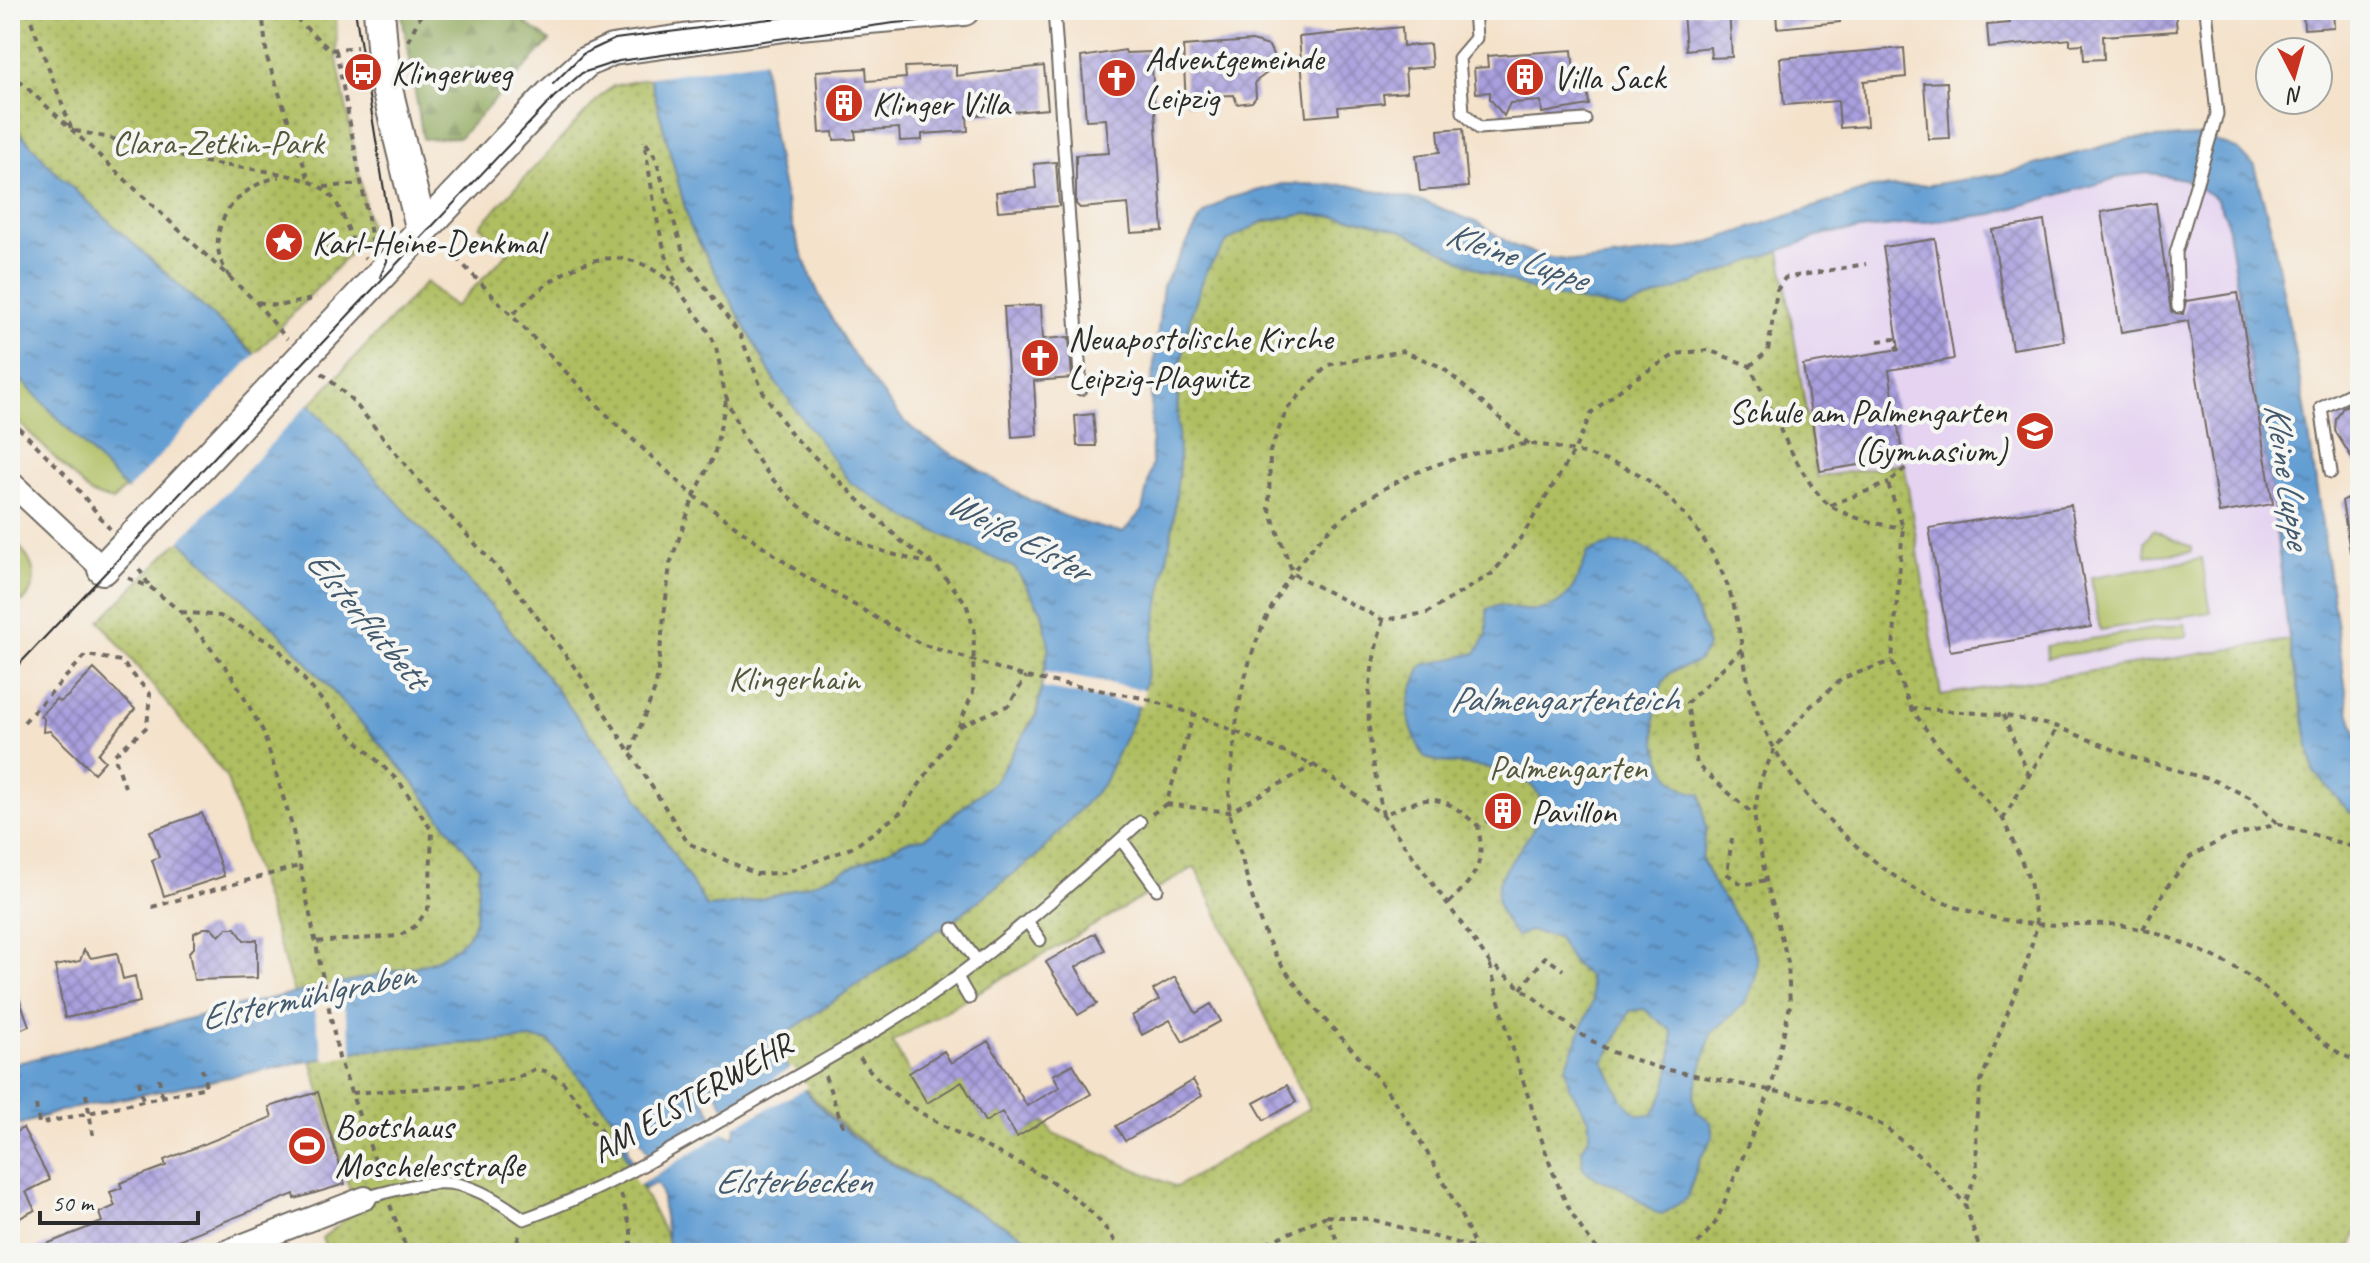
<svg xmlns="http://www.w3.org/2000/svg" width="2370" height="1263" font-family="Caveat,sans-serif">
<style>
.built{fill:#e5d3f1}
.green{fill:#afbe61;stroke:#6d7446;stroke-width:2}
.forest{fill:url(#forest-firs);stroke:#5b6841;stroke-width:2}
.park{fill:url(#park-dots);stroke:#6d7446;stroke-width:2;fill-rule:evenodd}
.water{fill:url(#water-ripples);stroke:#48647f;stroke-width:2;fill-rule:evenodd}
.pier{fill:#f4e2cb}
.building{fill:url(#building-cross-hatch)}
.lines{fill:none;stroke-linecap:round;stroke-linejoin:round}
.service-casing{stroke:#716b63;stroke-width:15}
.minor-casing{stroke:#716b63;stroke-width:26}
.secondary-casing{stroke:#716b63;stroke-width:34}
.path{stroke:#716b63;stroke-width:4;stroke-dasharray:6 6;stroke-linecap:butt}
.service{stroke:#fff;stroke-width:11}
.minor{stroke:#fff;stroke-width:22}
.secondary{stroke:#fff;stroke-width:30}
.tram{stroke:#2b2b2b;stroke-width:2}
.labels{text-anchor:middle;stroke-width:8;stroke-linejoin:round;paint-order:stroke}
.poi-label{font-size:34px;fill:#2b2b2b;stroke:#f6f6f2;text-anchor:start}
.park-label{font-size:34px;fill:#53573b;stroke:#f6f6f2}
.street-label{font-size:34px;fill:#2b2b2b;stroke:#f6f6f2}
.water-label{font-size:36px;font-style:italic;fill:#42596e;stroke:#f6f6f2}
</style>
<defs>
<pattern id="forest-firs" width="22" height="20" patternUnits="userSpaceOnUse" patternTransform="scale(2)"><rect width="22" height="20" fill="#8ba557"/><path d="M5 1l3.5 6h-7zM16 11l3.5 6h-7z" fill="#728748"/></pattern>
<pattern id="park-dots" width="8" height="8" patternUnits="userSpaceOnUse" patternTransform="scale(2)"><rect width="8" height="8" fill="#afbe61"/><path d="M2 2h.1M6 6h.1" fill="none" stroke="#8f9b50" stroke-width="1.8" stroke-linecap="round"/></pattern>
<pattern id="water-ripples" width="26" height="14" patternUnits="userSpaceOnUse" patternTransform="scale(2)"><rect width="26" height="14" fill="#649ed3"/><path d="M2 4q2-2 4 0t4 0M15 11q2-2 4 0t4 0" fill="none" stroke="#5381ab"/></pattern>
<pattern id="building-cross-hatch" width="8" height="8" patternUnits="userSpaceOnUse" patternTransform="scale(2)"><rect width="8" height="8" fill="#a99fde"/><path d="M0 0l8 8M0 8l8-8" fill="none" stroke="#8a82b4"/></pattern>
</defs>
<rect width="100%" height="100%" fill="#f6f6f2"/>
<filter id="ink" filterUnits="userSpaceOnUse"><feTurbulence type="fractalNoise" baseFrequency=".0125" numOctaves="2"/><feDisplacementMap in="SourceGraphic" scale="16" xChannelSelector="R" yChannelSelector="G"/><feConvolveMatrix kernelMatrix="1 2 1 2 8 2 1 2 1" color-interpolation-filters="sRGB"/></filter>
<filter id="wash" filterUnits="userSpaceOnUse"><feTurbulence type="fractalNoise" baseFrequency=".006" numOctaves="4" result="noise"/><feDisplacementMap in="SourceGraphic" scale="32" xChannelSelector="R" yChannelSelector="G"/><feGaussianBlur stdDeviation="1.8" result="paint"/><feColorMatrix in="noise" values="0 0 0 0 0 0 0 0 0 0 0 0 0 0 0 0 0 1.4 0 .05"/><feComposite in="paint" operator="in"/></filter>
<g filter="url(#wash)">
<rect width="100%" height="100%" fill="#f4e2cb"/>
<!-- built -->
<path class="built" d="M 2151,173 L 2171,175 L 2202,187 L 2216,198 L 2226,216 L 2273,504 L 2289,640 L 1941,696 L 1904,463 L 1817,478 L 1780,250 L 1825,234 L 1863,227 L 1993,214 L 2124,176 Z"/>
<!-- green -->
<path class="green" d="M 10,368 L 125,488 L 113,501 L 91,494 L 10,413 Z
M 2153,530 L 2191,547 L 2191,552 L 2146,556 L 2145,542 Z
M 10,536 C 30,556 45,578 23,602 L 10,590 Z
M 2202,559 L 2211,612 L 2100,630 L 2091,577 Z
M 2185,624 L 2187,636 L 2047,658 L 2046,646 Z"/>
<!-- forest -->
<path class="forest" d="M 401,10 L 529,10 L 524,22 L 550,41 L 460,137 L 423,139 Z"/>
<!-- park -->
<path class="park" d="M 10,10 L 336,10 L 337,59 L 370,232 L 255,354 L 56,173 L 10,121 Z
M 650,78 L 690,226 L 776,383 L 913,521 L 1015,568 L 1042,612 L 1049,645 L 1036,714 L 995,781 L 925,838 L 909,840 C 840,873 785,901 707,907 L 636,794 L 499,615 L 310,405 L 426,282 L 455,307 L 508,253 L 480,226 L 600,97 L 613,86 Z
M 1307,214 L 1357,219 L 1403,231 L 1483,271 L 1623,309 L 1780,250 L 1817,477 L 1904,463 L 1941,695 L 2289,640 L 2314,772 L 2349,811 L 2360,818 L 2360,1220 L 2350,1253 L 1048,1253 L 1041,1245 C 945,1192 847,1152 782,1059 L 777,1049 L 781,1037 L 939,929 L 949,932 L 956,918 L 1039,854 L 1173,525 C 1180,448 1167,297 1227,242 C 1249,222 1279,218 1307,214 ZM 1195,867 L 1309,1108 L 1176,1187 L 1053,1133 L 1045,1121 L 1018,1137 L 1002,1112 L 985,1122 L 969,1095 L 986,1085 L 978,1072 L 927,1102 L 892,1042 Z
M 180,540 L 288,641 L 404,771 L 479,867 C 478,886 480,910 475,928 C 462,968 333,987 295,996 L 226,776 L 100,621 Z
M 532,1039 L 549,1041 L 623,1130 L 624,1154 L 670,1244 L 669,1253 L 328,1253 L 322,1238 L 356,1211 L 311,1061 L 364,1050 Z"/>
<!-- water -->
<path class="water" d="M 642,10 L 758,10 C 772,149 783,268 873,381 C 885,396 897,416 912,428 C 932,444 957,456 979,470 C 1022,498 1071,525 1123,532 L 1142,511 L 1152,465 L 1151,390 L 1163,286 L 1202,216 L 1226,199 L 1282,184 L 1348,185 L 1425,202 L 1478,223 L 1512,245 L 1544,257 L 1581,262 L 1691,248 L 1871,188 L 1929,185 L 2006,173 L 2129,139 L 2203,136 L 2239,150 L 2254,166 L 2271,228 L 2305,407 L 2349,711 L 2360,746 L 2360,818 L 2349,811 L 2314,772 L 2289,640 L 2273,504 L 2226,217 L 2216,198 L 2184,179 L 2150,173 L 2124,176 L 1993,214 L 1825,234 L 1623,309 L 1543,294 L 1483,271 L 1403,231 L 1357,219 L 1307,214 L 1264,221 L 1228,241 L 1206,271 L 1190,318 L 1177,385 L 1179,466 L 1173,525 L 1145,684 L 1135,715 L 1104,783 L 1039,854 L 956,918 L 958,926 L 949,932 L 939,929 L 781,1037 L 777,1049 C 830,1149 948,1194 1041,1245 L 1048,1253 L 669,1253 L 661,1191 L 656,1183 L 644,1189 L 624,1154 L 623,1130 L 549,1041 L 532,1039 L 364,1050 L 60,1111 L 10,1128 L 10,1065 L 233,1007 L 430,963 C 484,936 475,922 479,867 L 404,771 L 288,641 L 120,483 L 10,368 L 10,121 L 56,173 L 310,405 L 499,615 L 636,794 L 707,907 C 785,901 840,873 909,840 L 925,838 L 995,781 L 1037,714 L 1049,645 L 1042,612 L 1015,568 L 913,521 L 851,483 L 776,383 L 690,226 L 650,78 ZM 700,1081 L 713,1087 L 736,1127 L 734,1137 L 724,1134 L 700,1094 ZM 627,1131 L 636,1132 L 660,1173 L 645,1182 L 628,1152 Z
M 1614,543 C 1621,544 1633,542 1639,545 C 1673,560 1702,613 1708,647 C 1705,651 1701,658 1696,662 C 1688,668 1675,667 1668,675 C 1643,708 1653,790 1701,794 L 1706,829 L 1702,859 L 1712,881 L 1749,936 L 1757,960 L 1755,980 L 1745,1003 L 1711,1034 L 1693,1098 L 1697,1111 L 1711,1122 L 1713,1137 L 1700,1159 L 1687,1198 L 1662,1215 C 1647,1211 1638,1197 1623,1189 C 1607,1181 1596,1181 1583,1168 L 1582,1150 L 1589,1137 L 1589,1119 L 1569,1087 L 1566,1067 L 1593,1001 L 1589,977 L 1572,962 L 1557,937 L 1529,931 L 1516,937 C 1507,923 1496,910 1497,893 C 1499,854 1587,803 1509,773 C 1483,763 1452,767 1425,758 C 1403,719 1404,704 1423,665 L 1476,653 L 1487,635 L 1487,609 C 1500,603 1504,607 1517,609 C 1564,617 1575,589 1588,552 ZM 1644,1009 L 1672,1031 C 1673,1058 1668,1094 1652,1115 L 1638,1115 L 1622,1100 L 1604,1062 L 1630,1011 Z"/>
<!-- pier -->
<path class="pier" d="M 638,10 L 762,10 L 767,60 L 646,78 Z
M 258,351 L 311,401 L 178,543 L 125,493 Z
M 1045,672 L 1145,690 L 1142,706 L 1042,688 Z
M 339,983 L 354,1055 L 325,1061 L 309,989 Z
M 793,1067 L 808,1087 L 731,1128 L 721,1110 L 774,1079 L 785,1096 L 774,1078 Z
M 716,1113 L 726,1131 L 638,1186 L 627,1167 L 637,1161 L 647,1177 L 655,1172 L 646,1156 L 664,1145 L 674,1161 L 664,1144 Z"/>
<g id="blocks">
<!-- building -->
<path class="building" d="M 1729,10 L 1732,57 L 1711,58 L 1710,47 L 1686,50 L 1683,13 Z
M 1776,10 L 1840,10 L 1840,22 L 1777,28 Z
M 2009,10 L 2175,10 L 2177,31 L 2103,36 L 2104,59 L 2084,60 L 2083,44 L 2070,45 L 2070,39 L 1989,48 L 1987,25 L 2010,23 Z
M 2303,10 L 2333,10 L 2334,27 L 2304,29 Z
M 1402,27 L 1403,46 L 1430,44 L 1432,67 L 1405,69 L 1407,92 L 1383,94 L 1384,103 L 1338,107 L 1339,114 L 1306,117 L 1299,37 Z
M 1252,41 L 1269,46 L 1275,59 L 1271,70 L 1255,82 L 1256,97 L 1252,102 L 1237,104 L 1234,95 L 1202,96 L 1201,103 L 1186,104 L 1183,46 Z
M 1904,48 L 1906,77 L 1864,81 L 1867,126 L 1840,128 L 1838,101 L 1784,105 L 1780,58 Z
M 1125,50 L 1126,53 L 1151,52 L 1163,231 L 1131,233 L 1128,204 L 1080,208 L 1076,204 L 1076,155 L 1109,153 L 1106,119 L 1086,120 L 1081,57 Z
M 1572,50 L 1575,87 L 1587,86 L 1589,105 L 1542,113 L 1541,101 L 1510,103 L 1504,116 L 1490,99 L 1490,92 L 1476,93 L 1474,68 L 1488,67 L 1487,56 Z
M 956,65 L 956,76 L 1044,66 L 1048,109 L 967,116 L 968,131 L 922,134 L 922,140 L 900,141 L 899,128 L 855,131 L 856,139 L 834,140 L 833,132 L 820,133 L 816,71 L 866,68 L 867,81 L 906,78 L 905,67 Z
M 1947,82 L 1950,138 L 1928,139 L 1924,83 Z
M 1463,128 L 1468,187 L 1420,191 L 1416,155 L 1440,152 L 1438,130 Z
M 1056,162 L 1059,206 L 998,211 L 996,192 L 1036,188 L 1034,164 Z
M 2156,203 L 2171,312 L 2183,314 L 2186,301 L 2238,293 L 2273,504 L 2219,513 L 2188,321 L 2121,332 L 2101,212 Z
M 2044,221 L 2064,341 L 2012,349 L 1992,230 Z
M 1935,239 L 1954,359 L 1889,370 L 1903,458 L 1820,471 L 1803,365 L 1899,349 L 1883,247 Z
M 1041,305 L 1043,339 L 1069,337 L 1072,378 L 1034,381 L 1037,435 L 1012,437 L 1004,307 Z
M 2360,399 L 2360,471 L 2335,431 L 2336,419 L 2343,407 Z
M 1093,414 L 1096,446 L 1077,446 L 1075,416 Z
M 2360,491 L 2360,551 L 2350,552 L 2342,501 Z
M 2071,505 L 2091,627 L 1950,651 L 1929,528 Z
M 94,669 L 135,709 L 98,754 L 105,761 L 94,773 L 50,731 L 43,732 L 44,719 L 40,716 L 56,699 L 60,702 L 68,696 Z
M 202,813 L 224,876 L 164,896 L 152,860 L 159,857 L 150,831 Z
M 204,928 L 212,928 L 219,936 L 227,928 L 235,928 L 244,940 L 257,940 L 257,978 L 194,980 L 189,952 L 194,948 L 194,933 Z
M 1095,933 L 1105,950 L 1076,967 L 1097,1004 L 1078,1015 L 1046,962 Z
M 84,950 L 91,958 L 117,953 L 123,979 L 135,976 L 140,1002 L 65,1018 L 55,966 L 80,961 Z
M 1175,977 L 1196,1013 L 1211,1004 L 1221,1021 L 1183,1042 L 1170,1020 L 1142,1035 L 1132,1016 L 1159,1000 L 1153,990 Z
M 12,978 L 29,1026 L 10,1034 L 10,979 Z
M 988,1041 L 1027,1106 L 1060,1087 L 1053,1075 L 1073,1064 L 1091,1094 L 1017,1137 L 1002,1112 L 985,1122 L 962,1082 L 927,1103 L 909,1073 L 944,1051 L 951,1063 Z
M 1193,1080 L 1202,1096 L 1125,1141 L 1116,1126 Z
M 1287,1085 L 1296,1102 L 1264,1120 L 1254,1103 Z
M 318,1092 L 345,1184 L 295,1199 L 294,1194 L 145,1253 L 24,1253 L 102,1222 L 99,1213 L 115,1206 L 110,1192 L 122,1188 L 120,1183 L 166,1166 L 164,1160 L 272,1117 L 269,1107 Z
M 23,1128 L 50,1180 L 26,1192 L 35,1210 L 10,1223 L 10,1135 Z"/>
</g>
</g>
<g filter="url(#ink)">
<use href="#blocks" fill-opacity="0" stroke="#716b63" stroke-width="2"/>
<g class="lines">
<!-- service casing -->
<g class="service-casing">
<path id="service" d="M 1054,10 L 1081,389
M 1474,10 L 1476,38 L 1459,58 L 1463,112 L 1479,128 L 1585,120
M 2178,307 L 2176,253 L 2217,114 L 2206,10
M 2331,472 L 2321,408 L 2360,389
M 1121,839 L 1157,889
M 1027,921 L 1040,940
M 953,929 L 977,961
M 957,977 L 969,998
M 365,1198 C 441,1177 458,1172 524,1219 C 606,1190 677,1146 751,1103 C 821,1061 894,1024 959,975 C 1022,928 1081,875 1140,822"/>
</g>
<!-- minor casing -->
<g class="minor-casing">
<path id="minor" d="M 10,482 L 103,569
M 223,1253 L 365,1198"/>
</g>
<!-- secondary casing -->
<g class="secondary-casing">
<path id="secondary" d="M 379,10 L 385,81 L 422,231
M 103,569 L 551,94 L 586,62 L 612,50 L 798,24 L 964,10"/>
</g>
<!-- path -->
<path class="path" d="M 27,10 L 71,128
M 262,10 L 267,58 L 309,180
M 287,10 L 330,50 L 357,47
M 408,41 L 423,10
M 336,50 L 373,245
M 10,72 L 256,302 L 287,339
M 75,131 C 117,138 158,152 200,161 C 234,169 299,170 325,190 C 348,209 345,239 365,258
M 646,143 L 655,156 L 685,259 L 740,335 L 763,392 L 792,435 L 901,541 L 931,562
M 324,187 L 362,184
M 448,249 L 613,421 L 694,496 L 800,573 L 921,644 L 1026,677 L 1143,698 L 1194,714 L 1314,765 L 1383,815 L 1490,963 L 1580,1034 L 1612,1052 L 1659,1068 L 1834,1103 L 1884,1126 L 1932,1167 L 1965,1204 L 1981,1253
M 230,277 C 198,234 234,186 279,177
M 258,302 L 278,306 L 317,298
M 514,313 C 564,264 619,231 678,289
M 1878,341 L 1895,339 L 1898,353
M 1750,366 L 1768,351 L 1777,290 L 1785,278 L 1866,264
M 322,373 L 353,401 L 434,499 L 514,586 L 581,676 L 688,843 L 756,874 L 784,873 L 854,847 L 900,813 L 959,726 L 973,692 L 974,629 L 966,603 L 934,564 C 834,546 763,497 727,399 C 720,380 721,358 713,340 C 704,321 689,307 679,289 C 657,244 653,190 644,141
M 10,419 L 66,475 L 110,529
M 1529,444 L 1442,367 L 1402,351 L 1328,365 L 1287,409 L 1270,451 L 1269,508 L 1293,574 L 1383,620 L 1427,613 L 1493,573 L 1522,536 L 1573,453 L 1592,412 L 1634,379 L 1676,354 L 1708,350 L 1750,366 C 1766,398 1804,490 1831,506 C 1851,518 1880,526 1903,527
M 1905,468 L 1888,484 L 1903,527 L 1892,661 L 1911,708 L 1938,746 L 2003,819 L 2030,881 L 2037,925 L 2026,965 L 1981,1081 L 1976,1122 L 1977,1171 L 1965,1204
M 1830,505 L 1889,483
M 139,569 L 149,585
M 128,578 L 150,587 L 181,612 L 229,671 L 263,731 L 292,826 L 339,1058 L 381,1178
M 181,612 L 220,616 L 275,645 L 353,737 L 400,783 L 432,831 L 429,906 L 417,925 L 399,936 L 314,942
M 1383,620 C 1361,700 1367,735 1383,815 C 1429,795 1439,791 1478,826
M 1742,649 L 1687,703 L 1697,765 L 1754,815
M 1911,708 L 2002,715 L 2058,727 L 2137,759 L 2215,781 L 2249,797 L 2278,824
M 2003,715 L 2029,776
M 24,722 L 86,655 L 121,661 L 150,694 L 147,727 L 114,755 L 125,787
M 960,726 L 1009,705 L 1026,677
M 631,751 L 656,686 L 670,564 L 694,496 L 714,456 L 726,401
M 1166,804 L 1229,812 L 1314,765
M 1152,814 L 1166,804 L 1194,714
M 2003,819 L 2058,727
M 1732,838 L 1727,874 L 1743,885 L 1766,880
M 1449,903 C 1475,877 1486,864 1478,826 L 1496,816
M 152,907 L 299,866
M 2143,929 L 2166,888 L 2190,857 L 2225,838 L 2278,824 L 2360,849
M 1490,965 C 1501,1012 1515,1057 1530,1102 C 1547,1156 1561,1211 1601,1253
M 1521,989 L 1545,957 L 1563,970
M 860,1058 C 927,1150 1066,1150 1122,1253
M 825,1076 L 844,1129
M 159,1078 L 162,1097
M 139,1081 L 143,1101
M 352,1093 L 476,1085 L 515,1079 L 535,1069 L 545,1071 L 563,1082 L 607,1139 L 613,1162
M 86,1094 L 93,1135
M 36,1105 L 39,1124 L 206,1087 L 202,1069
M 621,1194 L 631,1230 L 631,1253
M 390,1205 L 408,1253
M 1326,1216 L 1370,1219 L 1494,1253
M 514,1253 L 520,1232
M 1245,1253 L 1326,1216 L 1343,1253
M 1477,1253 C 1460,1204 1407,1114 1374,1074 C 1341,1036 1287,984 1267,938 C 1255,912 1248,882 1241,855 C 1237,841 1231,826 1230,813 C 1227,792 1232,768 1234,747 C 1245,590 1341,474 1499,449 C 1509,447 1521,444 1531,444 C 1558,445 1624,463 1645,478 C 1682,506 1714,546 1729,590 C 1741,624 1742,661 1752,696 C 1774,770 1830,828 1890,873 C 1931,903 1981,918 2032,924 C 2057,926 2083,923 2108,924 C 2137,926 2165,935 2192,947 C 2218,958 2245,971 2267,990 C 2299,1017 2318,1048 2360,1062
M 1690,1253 L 1716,1222 L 1771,1089 L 1790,1005 L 1788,962 L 1766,880 L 1754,815 L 1760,781 L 1775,748 L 1811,706 L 1843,678 L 1892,661
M 2349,1253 L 2360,1238"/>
<!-- service -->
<use href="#service" class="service"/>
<!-- minor -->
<use href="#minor" class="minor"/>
<!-- secondary -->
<use href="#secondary" class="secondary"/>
<!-- tram -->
<path class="tram" d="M 355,10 L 390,227 L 387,261 L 380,277
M 553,84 L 583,54 L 615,39 L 839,10
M 10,674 L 554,97 L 582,73 L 619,61 L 894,23 L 1063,10"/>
</g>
</g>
<!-- icons -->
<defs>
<g id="bus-disc" transform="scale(2)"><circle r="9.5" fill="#c8321e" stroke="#f6f6f2"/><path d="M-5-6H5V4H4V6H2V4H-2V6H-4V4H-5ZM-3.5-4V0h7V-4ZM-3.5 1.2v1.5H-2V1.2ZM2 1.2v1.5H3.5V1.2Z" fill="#fff"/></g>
<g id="building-disc" transform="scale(2)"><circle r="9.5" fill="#c8321e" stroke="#f6f6f2"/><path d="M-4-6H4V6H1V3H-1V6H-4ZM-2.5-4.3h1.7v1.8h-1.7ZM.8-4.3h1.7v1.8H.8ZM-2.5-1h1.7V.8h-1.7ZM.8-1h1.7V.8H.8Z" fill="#fff"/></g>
<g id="church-disc" transform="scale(2)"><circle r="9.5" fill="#c8321e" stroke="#f6f6f2"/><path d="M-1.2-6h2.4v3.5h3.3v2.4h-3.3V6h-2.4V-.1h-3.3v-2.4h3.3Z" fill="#fff"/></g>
<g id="sight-disc" transform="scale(2)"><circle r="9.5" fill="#c8321e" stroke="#f6f6f2"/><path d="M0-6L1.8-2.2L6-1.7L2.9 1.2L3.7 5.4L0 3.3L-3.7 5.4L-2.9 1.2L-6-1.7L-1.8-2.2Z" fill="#fff"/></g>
<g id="school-disc" transform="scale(2)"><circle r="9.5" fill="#c8321e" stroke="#f6f6f2"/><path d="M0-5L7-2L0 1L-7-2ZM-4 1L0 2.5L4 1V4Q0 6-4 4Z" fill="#fff"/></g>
<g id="stadium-disc" transform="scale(2)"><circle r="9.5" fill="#c8321e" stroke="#f6f6f2"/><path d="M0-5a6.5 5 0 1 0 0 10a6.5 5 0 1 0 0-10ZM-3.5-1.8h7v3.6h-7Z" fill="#fff"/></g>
</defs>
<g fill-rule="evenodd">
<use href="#bus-disc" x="363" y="72"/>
<use href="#building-disc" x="1525" y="77"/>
<use href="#church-disc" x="1117" y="78"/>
<use href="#building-disc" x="844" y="103"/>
<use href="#sight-disc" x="284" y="242"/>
<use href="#church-disc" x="1040" y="358"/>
<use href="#school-disc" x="2035" y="431"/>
<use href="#building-disc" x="1503" y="811"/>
<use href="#stadium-disc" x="307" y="1146"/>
</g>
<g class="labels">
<!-- poi labels -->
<g class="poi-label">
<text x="1145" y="70">Adventgemeinde<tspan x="1145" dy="39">Leipzig</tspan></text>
<text x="391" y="84">Klingerweg</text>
<text x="1553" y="89">Villa Sack</text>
<text x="872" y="115">Klinger Villa</text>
<text x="312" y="254">Karl-Heine-Denkmal</text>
<text x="1068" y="350">Neuapostolische Kirche<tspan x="1068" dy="39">Leipzig-Plagwitz</tspan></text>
<text x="2007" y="423" text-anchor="end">Schule am Palmengarten<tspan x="2007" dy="39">(Gymnasium)</tspan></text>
<text x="1531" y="823">Pavillon</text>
<text x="335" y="1138">Bootshaus<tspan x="335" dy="39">Moschelesstraße</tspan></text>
</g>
<!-- park labels -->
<g class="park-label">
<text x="218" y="154">Clara-Zetkin-Park</text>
<text x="794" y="690">Klingerhain</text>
<text x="1568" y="779">Palmengarten</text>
</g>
<!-- street labels -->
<g class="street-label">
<text transform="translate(691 1097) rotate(-30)" y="12">AM ELSTERWEHR</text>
</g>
<!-- water labels -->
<g class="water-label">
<text transform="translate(1517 255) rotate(19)" y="13">Kleine Luppe</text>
<text transform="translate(2289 475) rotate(81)" y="13">Kleine Luppe</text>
<text transform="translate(1019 535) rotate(28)" y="13">Weiße Elster</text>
<text transform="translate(368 618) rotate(50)" y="13">Elsterflutbett</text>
<text x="1564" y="711">Palmengartenteich</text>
<text transform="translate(307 995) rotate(-12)" y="13">Elstermühlgraben</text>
<text x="793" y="1193">Elsterbecken</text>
</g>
</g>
<!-- margin -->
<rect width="2370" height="1263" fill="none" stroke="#f6f6f2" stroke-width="40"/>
<!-- north arrow -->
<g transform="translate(2294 76) rotate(174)"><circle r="38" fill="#f6f6f2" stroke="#a5a5a2" stroke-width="2"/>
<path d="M0-6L14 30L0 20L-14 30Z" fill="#c8321e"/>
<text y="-12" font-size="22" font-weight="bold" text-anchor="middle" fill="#2b2b2b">N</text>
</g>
<!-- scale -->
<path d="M40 1211v12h158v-12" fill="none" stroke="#2b2b2b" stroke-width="4"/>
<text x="52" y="1211" font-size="24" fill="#2b2b2b" stroke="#f6f6f2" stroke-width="6" paint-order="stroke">50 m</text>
</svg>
